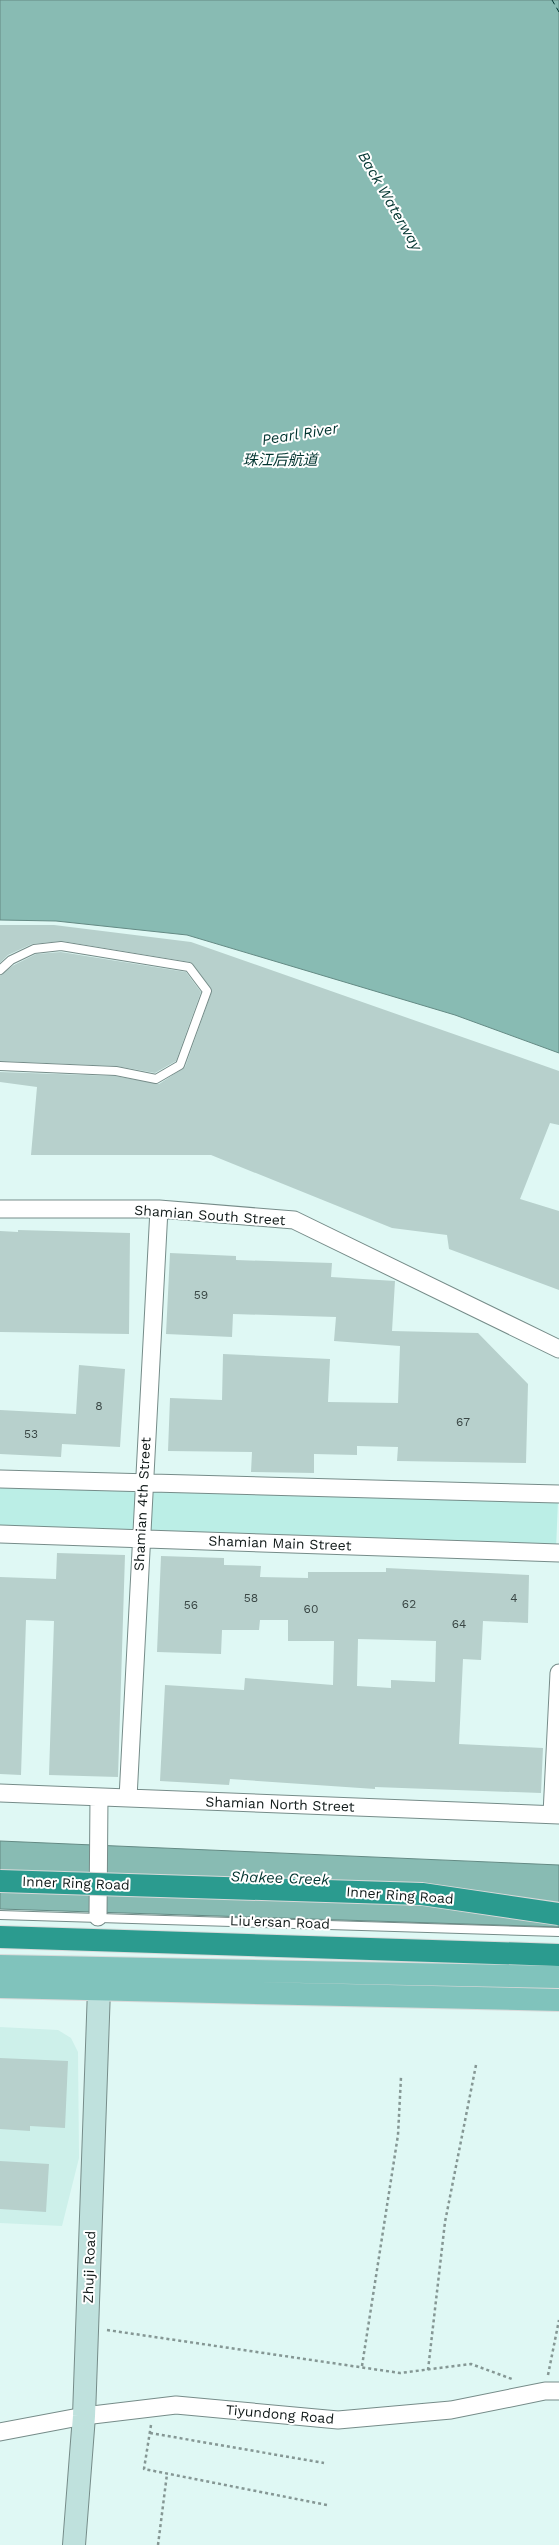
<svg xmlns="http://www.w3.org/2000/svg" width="559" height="2545" font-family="'Work Sans','Noto Sans SC',sans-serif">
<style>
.built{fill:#cdf0ea}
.green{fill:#bbeee6}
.water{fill:#88bbb3;stroke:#648a84}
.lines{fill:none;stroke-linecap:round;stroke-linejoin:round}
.ferry{stroke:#023530;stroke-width:1;stroke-dasharray:5 4;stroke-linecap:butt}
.building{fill:#b7d0cc;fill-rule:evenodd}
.lane-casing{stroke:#768c89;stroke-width:10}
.street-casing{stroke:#768c89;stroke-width:19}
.secondary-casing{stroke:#768c89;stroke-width:24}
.primary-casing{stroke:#d9dada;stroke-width:24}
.highway-casing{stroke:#d9dada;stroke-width:24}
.path{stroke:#859794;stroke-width:2.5;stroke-dasharray:3 3;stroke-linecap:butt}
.lane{stroke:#fff;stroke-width:8}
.street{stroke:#fff;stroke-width:17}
.secondary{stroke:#bfe1dd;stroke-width:22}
.primary{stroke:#80c3bc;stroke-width:22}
.highway{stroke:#2b9b8f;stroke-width:22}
.highway-bridge-casing{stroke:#d9dada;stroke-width:24;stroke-linecap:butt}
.highway-bridge{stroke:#2b9b8f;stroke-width:22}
.labels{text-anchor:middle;stroke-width:4;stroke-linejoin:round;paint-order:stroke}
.number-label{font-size:12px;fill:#3a4745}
.street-label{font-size:14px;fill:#101918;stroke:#fff}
.water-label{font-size:15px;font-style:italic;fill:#023530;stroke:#fff}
</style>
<rect width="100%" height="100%" fill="#dff8f4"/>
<!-- built -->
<path class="built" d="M 0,2027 L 58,2030 L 71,2038 L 78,2052 L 79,2158 L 62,2226 L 0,2223 Z"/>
<!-- green -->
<path class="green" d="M 0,1486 L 137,1491 L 136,1532 L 0,1529 Z
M 147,1491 L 558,1500 L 556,1550 L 146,1532 Z"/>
<!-- water -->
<path class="water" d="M 0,0 L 559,0 L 559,1053 L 455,1015 L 187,935 L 56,921 L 0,920 Z
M 0,1841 L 559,1865 L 559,1927 L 0,1909 Z"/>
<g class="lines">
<!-- ferry -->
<path class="ferry" d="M 552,0 L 559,12"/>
</g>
<!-- building -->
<path class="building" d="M 0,925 L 54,925 L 191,942 L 559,1071 L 559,1125 L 550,1123 L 520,1199 L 559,1211 L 559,1290 L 449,1249 L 447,1235 L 392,1228 L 211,1155 L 31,1155 L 37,1087 L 0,1082 L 0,1072 L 115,1076 L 159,1084 L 185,1067 L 212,991 L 190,962 L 62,941 L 32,944 L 8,955 L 0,963 Z
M 61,952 L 186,972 L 201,992 L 176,1061 L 155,1073 L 116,1066 L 0,1061 L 0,975 L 14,965 L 36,954 Z
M 18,1230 L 130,1233 L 129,1334 L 0,1332 L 0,1231 L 18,1232 Z
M 170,1253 L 236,1256 L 236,1260 L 332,1263 L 331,1277 L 395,1281 L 392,1331 L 478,1333 L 528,1384 L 526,1463 L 397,1461 L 398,1447 L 357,1446 L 357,1455 L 314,1454 L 314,1473 L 251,1472 L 252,1452 L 168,1451 L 170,1398 L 222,1400 L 223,1354 L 330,1359 L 328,1402 L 398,1403 L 400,1346 L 334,1341 L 336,1317 L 233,1314 L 232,1337 L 166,1334 Z
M 79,1365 L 125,1369 L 120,1447 L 62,1444 L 61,1457 L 0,1454 L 0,1410 L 76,1414 Z
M 57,1553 L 125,1555 L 118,1777 L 49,1775 L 54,1621 L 26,1620 L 21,1775 L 0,1774 L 0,1577 L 56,1579 Z
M 161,1556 L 224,1558 L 224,1565 L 261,1566 L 260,1577 L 308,1578 L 308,1572 L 386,1572 L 386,1568 L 529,1575 L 528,1623 L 483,1621 L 481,1660 L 463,1659 L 459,1744 L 543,1748 L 541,1793 L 375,1787 L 375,1789 L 230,1779 L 229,1785 L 160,1781 L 165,1685 L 244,1690 L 245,1678 L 333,1685 L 334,1641 L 288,1641 L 288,1620 L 260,1620 L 259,1630 L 222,1630 L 221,1654 L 157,1652 ZM 358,1639 L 436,1641 L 435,1682 L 391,1680 L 391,1688 L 357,1686 Z
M 0,2058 L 68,2061 L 65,2128 L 30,2126 L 30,2131 L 0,2129 Z
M 0,2161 L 49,2164 L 46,2212 L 0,2209 Z"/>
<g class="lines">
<!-- lane casing -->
<g class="lane-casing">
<path id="lane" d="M 0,970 L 11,960 L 34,949 L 61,946 L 189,967 L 207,991 L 180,1065 L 156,1079 L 116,1071 L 0,1066
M 0,1915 L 559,1932"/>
</g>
<!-- street casing -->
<g class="street-casing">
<path id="street" d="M 0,1209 L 159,1209 L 294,1220 L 559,1349
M 0,1479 L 559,1494
M 0,1534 L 559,1553
M 0,1793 L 559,1815
M 128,1798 L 159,1209
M 552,1814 L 559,1673
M 98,1917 L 99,1797
M 0,2432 L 84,2416 L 176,2405 L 338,2420 L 451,2410 L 545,2391 L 559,2391"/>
</g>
<!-- secondary casing -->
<g class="secondary-casing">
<path id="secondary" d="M 74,2545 L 84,2416 L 99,1989"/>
</g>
<!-- primary casing -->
<g class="primary-casing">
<path id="primary" d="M 0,1966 L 559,1977
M 0,1987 L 559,2000"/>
</g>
<!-- highway casing -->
<g class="highway-casing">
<path id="highway" d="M 0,1937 L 559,1955"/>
</g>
<!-- path -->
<path class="path" d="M 107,2330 L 400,2373 L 471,2364 L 512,2379
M 362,2366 L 398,2135 L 401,2077
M 428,2370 L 445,2222 L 476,2065
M 548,2375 L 559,2320
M 151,2425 L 144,2469 L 327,2505
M 150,2433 L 324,2463
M 158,2545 L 167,2474"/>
<!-- lane -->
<use href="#lane" class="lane"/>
<!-- street -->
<use href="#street" class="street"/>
<!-- secondary -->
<use href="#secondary" class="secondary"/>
<!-- primary -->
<use href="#primary" class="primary"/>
<!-- highway -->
<use href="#highway" class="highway"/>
<!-- highway-bridge casing -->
<g class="highway-bridge-casing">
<path id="highway-bridge" d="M 0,1881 L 422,1894 L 559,1914"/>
</g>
<!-- highway-bridge -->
<use href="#highway-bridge" class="highway-bridge"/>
</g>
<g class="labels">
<!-- number labels -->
<g class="number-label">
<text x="201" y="1299">59</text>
<text x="99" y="1410">8</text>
<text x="463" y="1426">67</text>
<text x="31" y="1438">53</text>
<text x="251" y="1602">58</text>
<text x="514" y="1602">4</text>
<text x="409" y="1608">62</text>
<text x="191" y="1609">56</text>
<text x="311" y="1613">60</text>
<text x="459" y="1628">64</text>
</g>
<!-- street labels -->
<g class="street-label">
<text transform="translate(210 1215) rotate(4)" y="5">Shamian South Street</text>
<text transform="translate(142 1504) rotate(-87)" y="5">Shamian 4th Street</text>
<text transform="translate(280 1543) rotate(2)" y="5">Shamian Main Street</text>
<text transform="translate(280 1804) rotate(2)" y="5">Shamian North Street</text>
<text transform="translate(76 1883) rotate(2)" y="5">Inner Ring Road</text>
<text transform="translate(400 1895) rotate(4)" y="5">Inner Ring Road</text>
<text transform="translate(280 1922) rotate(2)" y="5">Liu'ersan Road</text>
<text transform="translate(89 2267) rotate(-88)" y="5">Zhuji Road</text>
<text transform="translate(280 2414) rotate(5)" y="5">Tiyundong Road</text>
</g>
<!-- water labels -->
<g class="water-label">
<text transform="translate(390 201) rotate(60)" y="5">Back Waterway</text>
<text transform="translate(300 434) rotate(-9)" y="5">Pearl River</text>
<text x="280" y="465">珠江后航道</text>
<text transform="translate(280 1878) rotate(2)" y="5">Shakee Creek</text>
</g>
</g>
</svg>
